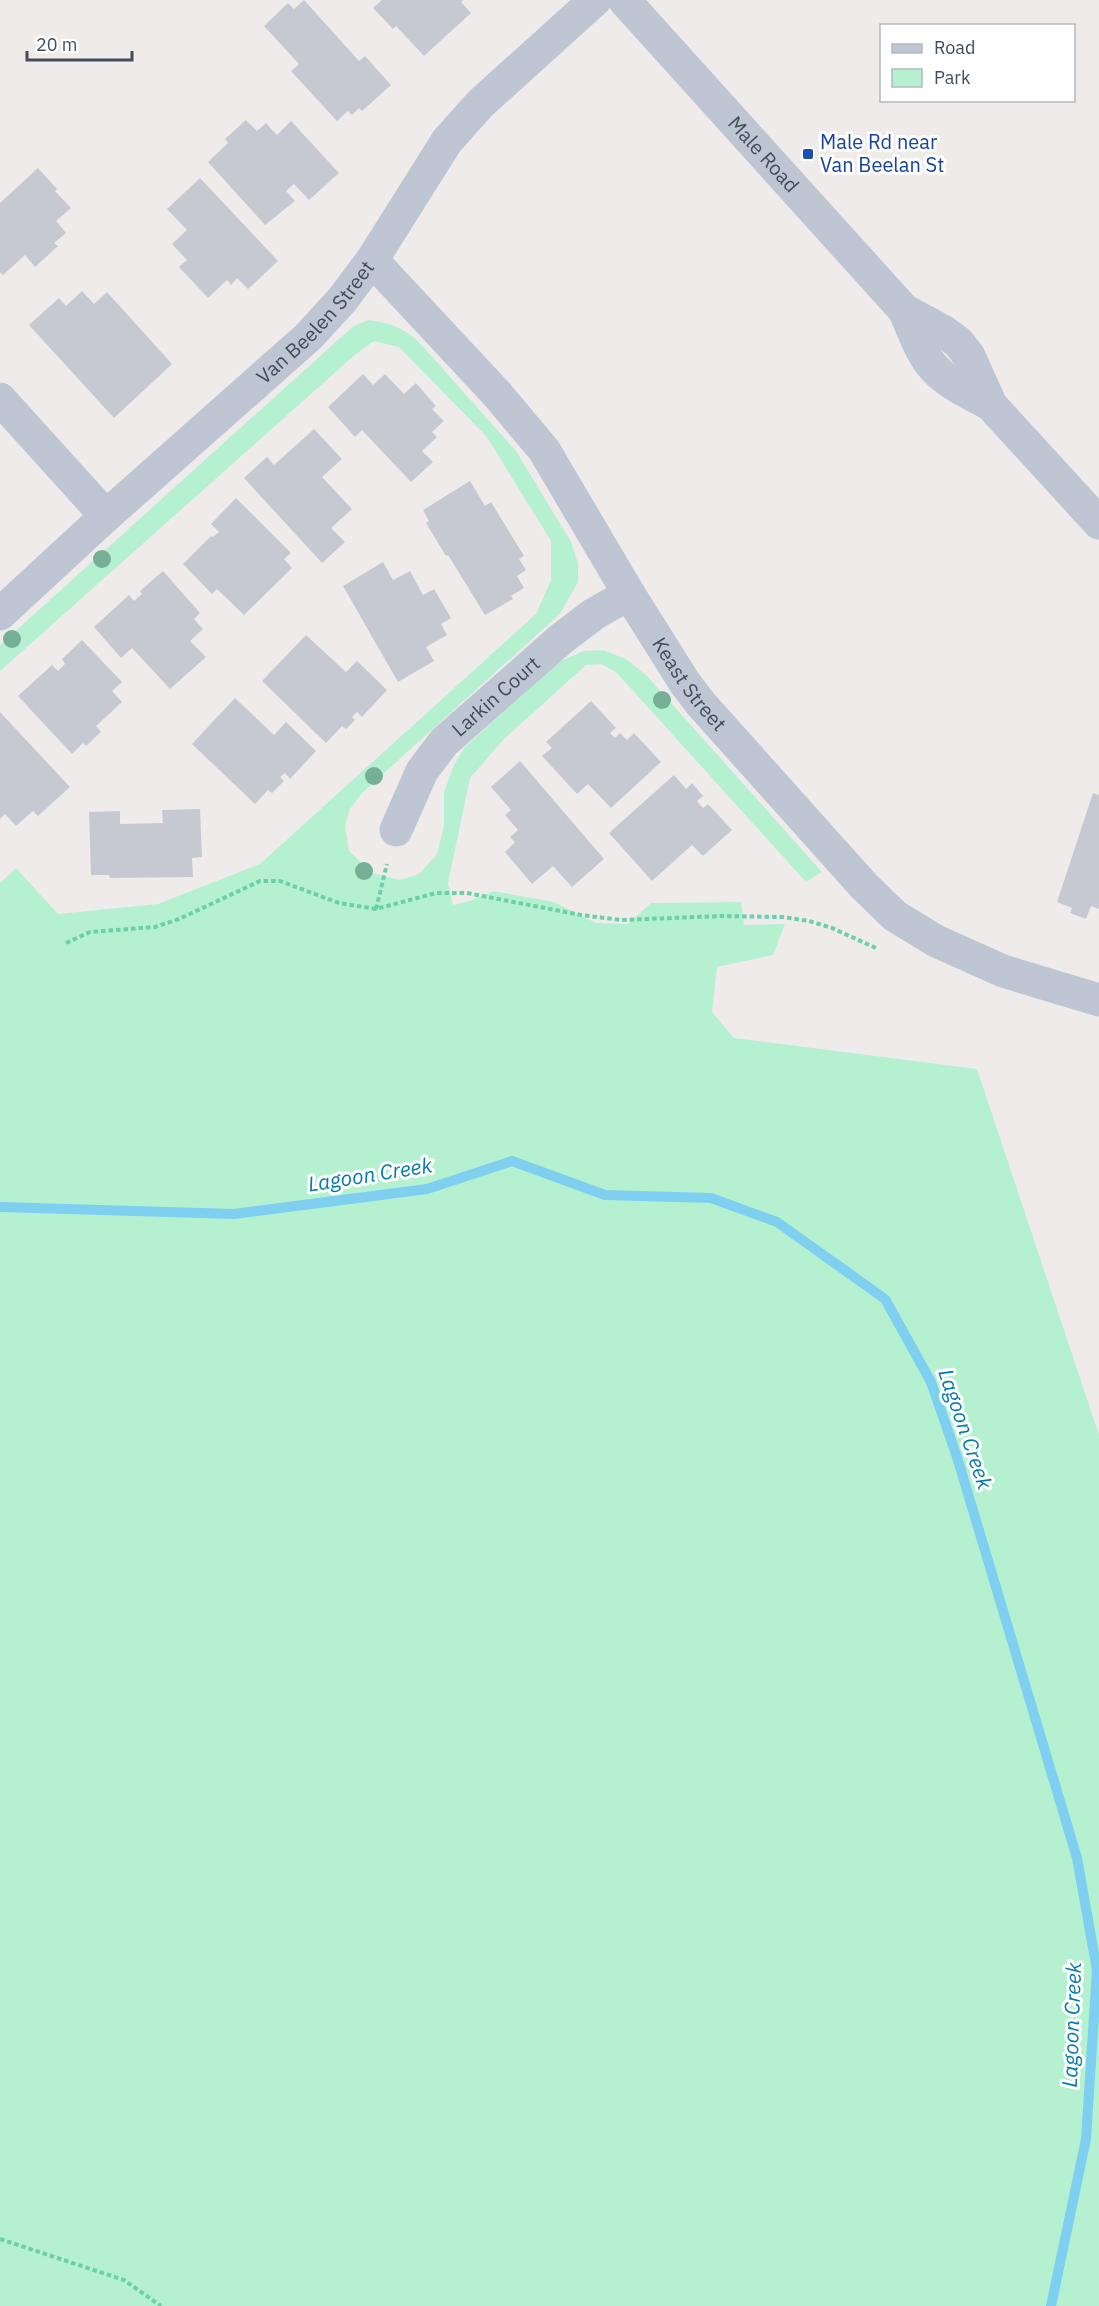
<svg xmlns="http://www.w3.org/2000/svg" width="1099" height="2306" font-family="'IBM Plex Sans',sans-serif">
<style>
.green{fill:#b5f1d1}
.lines{fill:none;stroke-linecap:round;stroke-linejoin:round}
.stream{stroke:#7fcff1;stroke-width:10}
.building{fill:#c7c9d2}
.path{stroke:#6bd0a8;stroke-width:4;stroke-dasharray:4.5 3;stroke-linecap:butt}
.minor{stroke:#bdc6d2;stroke-width:33}
.tree{fill:#74af96}
.transit-dot{fill:#1a4fb4;stroke:#fff;stroke-width:2}
.labels{text-anchor:middle;stroke-width:6;stroke-linejoin:round;paint-order:stroke}
.transit-label{font-size:20px;fill:#164399;stroke:#fff;text-anchor:start}
.street-label{font-size:20px;fill:#434d5a;stroke:#fff}
.water-label{font-size:21px;font-style:italic;fill:#0379ac;stroke:#fff}
</style>
<rect width="100%" height="100%" fill="#efebeb"/>
<!-- green -->
<path class="green" d="M 368,320 C 388,322 401,327 417,340 L 516,451 L 571,542 L 578,563 L 578,582 L 561,612 L 551,622 L 362,793 L 350,809 L 345,825 L 349,851 L 372,873 L 400,880 L 419,874 L 437,854 L 444,826 L 444,792 L 454,765 L 465,747 L 559,662 L 583,651 L 603,650 L 626,659 L 647,676 L 822,872 L 806,882 L 616,672 L 601,664 L 586,665 L 503,740 L 470,778 L 448,883 L 453,905 L 470,901 L 493,891 L 554,902 L 596,923 L 628,924 L 651,903 L 741,902 L 744,925 L 785,924 L 773,955 L 717,967 L 712,1012 L 734,1038 L 977,1069 L 1099,1435 L 1099,2306 L 0,2306 L 0,883 L 16,868 L 58,914 L 158,904 L 260,864 L 536,614 L 551,580 L 551,541 L 487,437 L 399,347 L 374,341 L 357,353 L 0,671 L 0,645 L 340,338 L 354,326 Z"/>
<g class="lines">
<!-- stream -->
<path class="stream" d="M 0,1207 L 234,1214 L 427,1189 L 512,1161 L 605,1195 L 711,1198 L 777,1222 L 885,1299 L 931,1382 L 957,1457 L 1077,1858 L 1097,1970 L 1086,2139 L 1051,2306"/>
</g>
<!-- building -->
<path class="building" d="M 304,0 L 359,61 L 365,56 L 391,85 L 362,111 L 359,108 L 352,115 L 348,111 L 337,121 L 291,71 L 299,64 L 264,26 L 288,3 L 294,9 Z
M 382,0 L 463,0 L 461,2 L 471,13 L 424,56 L 396,26 L 393,29 L 373,8 Z
M 246,120 L 257,131 L 266,123 L 277,135 L 291,121 L 339,173 L 309,200 L 294,184 L 286,191 L 295,201 L 265,225 L 208,162 L 228,143 L 225,139 Z
M 38,168 L 57,189 L 55,191 L 71,208 L 56,221 L 66,233 L 54,243 L 58,246 L 35,267 L 25,255 L 3,275 L 0,272 L 0,203 Z
M 200,178 L 278,261 L 248,289 L 237,278 L 231,285 L 227,280 L 208,298 L 179,267 L 187,260 L 172,244 L 187,230 L 167,209 Z
M 82,291 L 94,304 L 107,292 L 172,364 L 114,418 L 29,325 L 59,298 L 66,306 Z
M 363,374 L 373,385 L 385,374 L 404,394 L 416,383 L 436,406 L 432,409 L 444,421 L 432,432 L 437,437 L 422,451 L 433,462 L 411,482 L 362,430 L 355,437 L 328,407 Z
M 314,429 L 342,459 L 322,477 L 352,509 L 331,528 L 345,542 L 322,563 L 244,478 L 267,457 L 274,465 Z
M 470,481 L 485,506 L 491,502 L 524,556 L 519,559 L 526,570 L 517,576 L 524,588 L 511,596 L 513,599 L 485,615 L 448,555 L 446,556 L 426,523 L 429,521 L 423,510 Z
M 236,498 L 291,553 L 284,559 L 292,568 L 244,615 L 217,589 L 212,594 L 183,564 L 211,536 L 213,537 L 219,532 L 211,524 Z
M 383,562 L 393,580 L 410,571 L 423,595 L 434,589 L 451,618 L 441,624 L 447,635 L 426,647 L 434,661 L 398,682 L 343,586 Z
M 163,571 L 200,613 L 194,619 L 203,629 L 190,641 L 206,657 L 170,689 L 132,648 L 121,658 L 94,627 L 129,595 L 134,601 L 142,594 L 140,591 Z
M 306,635 L 346,672 L 357,661 L 387,690 L 362,717 L 357,712 L 352,717 L 355,720 L 346,729 L 342,726 L 326,743 L 262,681 Z
M 82,640 L 122,682 L 112,691 L 122,702 L 96,726 L 101,732 L 86,746 L 83,743 L 72,754 L 18,696 L 52,665 L 58,671 L 65,664 L 62,659 Z
M 235,698 L 274,735 L 286,722 L 316,751 L 290,779 L 285,773 L 280,777 L 284,781 L 272,793 L 268,790 L 255,804 L 192,744 Z
M 591,701 L 616,728 L 610,733 L 615,738 L 620,733 L 627,740 L 634,733 L 661,762 L 611,808 L 588,784 L 577,794 L 542,756 L 552,748 L 546,742 Z
M 0,712 L 70,787 L 38,816 L 33,811 L 16,826 L 5,814 L 0,819 Z
M 520,761 L 604,859 L 572,887 L 553,866 L 532,884 L 505,852 L 515,842 L 510,837 L 518,830 L 505,815 L 511,810 L 491,787 Z
M 674,775 L 686,789 L 692,783 L 703,796 L 697,801 L 703,808 L 708,804 L 732,830 L 703,856 L 692,845 L 652,881 L 609,833 Z
M 1093,793 L 1099,795 L 1099,909 L 1091,906 L 1086,919 L 1070,913 L 1072,908 L 1057,902 Z
M 200,809 L 202,857 L 192,858 L 193,877 L 110,878 L 109,875 L 91,875 L 89,812 L 120,811 L 120,824 L 163,823 L 162,810 Z"/>
<g class="lines">
<!-- path -->
<path class="path" d="M 376,909 L 387,864
M 66,943 L 90,932 L 155,927 L 179,919 L 260,881 L 280,881 L 339,903 L 376,909 L 436,893 L 467,893 L 581,915 L 621,920 L 722,916 L 783,917 L 809,921 L 832,928 L 878,949
M 0,2239 L 124,2280 L 161,2306"/>
<!-- minor -->
<g class="minor">
<path id="s1" d="M 624,0 L 904,310 C 913,329 920,353 935,369 C 950,385 972,394 991,405"/>
<path id="s2" d="M 372,260 L 497,394 L 544,450 L 629,594 L 685,683 L 701,704 L 864,886 L 895,916 L 936,941 L 1003,971 L 1099,1000"/>
<path d="M 904,310 L 943,331 L 958,342 L 969,356 L 991,405 L 1099,523"/>
<path d="M 0,399 L 106,516"/>
<path id="s3" d="M 0,614 L 106,516 L 308,337 L 342,300 L 372,260 L 447,141 L 480,104 L 595,0"/>
<path id="s4" d="M 396,830 L 422,771 L 444,742 L 561,639 L 594,614 L 629,594"/>
</g>
</g>
<!-- trees -->
<g class="tree">
<circle cx="102" cy="559" r="9"/>
<circle cx="12" cy="639" r="9"/>
<circle cx="662" cy="700" r="9"/>
<circle cx="374" cy="776" r="9"/>
<circle cx="364" cy="871" r="9"/>
</g>
<!-- markers -->
<rect class="transit-dot" x="802" y="148" width="12" height="12" rx="3"/>
<g class="labels">
<!-- transit labels -->
<g class="transit-label">
<text x="820" y="149">Male Rd near<tspan x="820" dy="23">Van Beelan St</tspan></text>
</g>
<!-- street labels -->
<g class="street-label">
<text dy="7" stroke="none"><textPath href="#s1" startOffset="208">Male Road</textPath></text>
<text dy="7" stroke="none"><textPath href="#s3" startOffset="430">Van Beelen Street</textPath></text>
<text dy="7" stroke="none"><textPath href="#s2" startOffset="532">Keast Street</textPath></text>
<text dy="7" stroke="none"><textPath href="#s4" startOffset="170">Larkin Court</textPath></text>
</g>
<!-- water labels -->
<g class="water-label">
<text transform="translate(370 1175) rotate(-9)" y="7">Lagoon Creek</text>
<text transform="translate(965 1429) rotate(71)" y="7">Lagoon Creek</text>
<text transform="translate(1072 2025) rotate(-88)" y="7">Lagoon Creek</text>
</g>
</g>
<!-- legend -->
<rect x="880" y="24" width="195" height="78" fill="#ffffff" stroke="#b4b8bd" stroke-width="1.5"/>
<rect x="892" y="44" width="30" height="9" fill="#bdc6d2" stroke="#b4b8bd" stroke-width="1.5"/>
<text x="934" y="54" font-size="18" fill="#434d5a">Road</text>
<rect x="892" y="69" width="30" height="18" fill="#b5f1d1" stroke="#b4b8bd" stroke-width="1.5"/>
<text x="934" y="84" font-size="18" fill="#434d5a">Park</text>
<!-- scale -->
<path d="M27 51v9h105v-9" fill="none" stroke="#434d5a" stroke-width="3"/>
<text x="36" y="51" font-size="18" fill="#434d5a" stroke="#ffffff" stroke-width="4.5" paint-order="stroke">20 m</text>
</svg>
